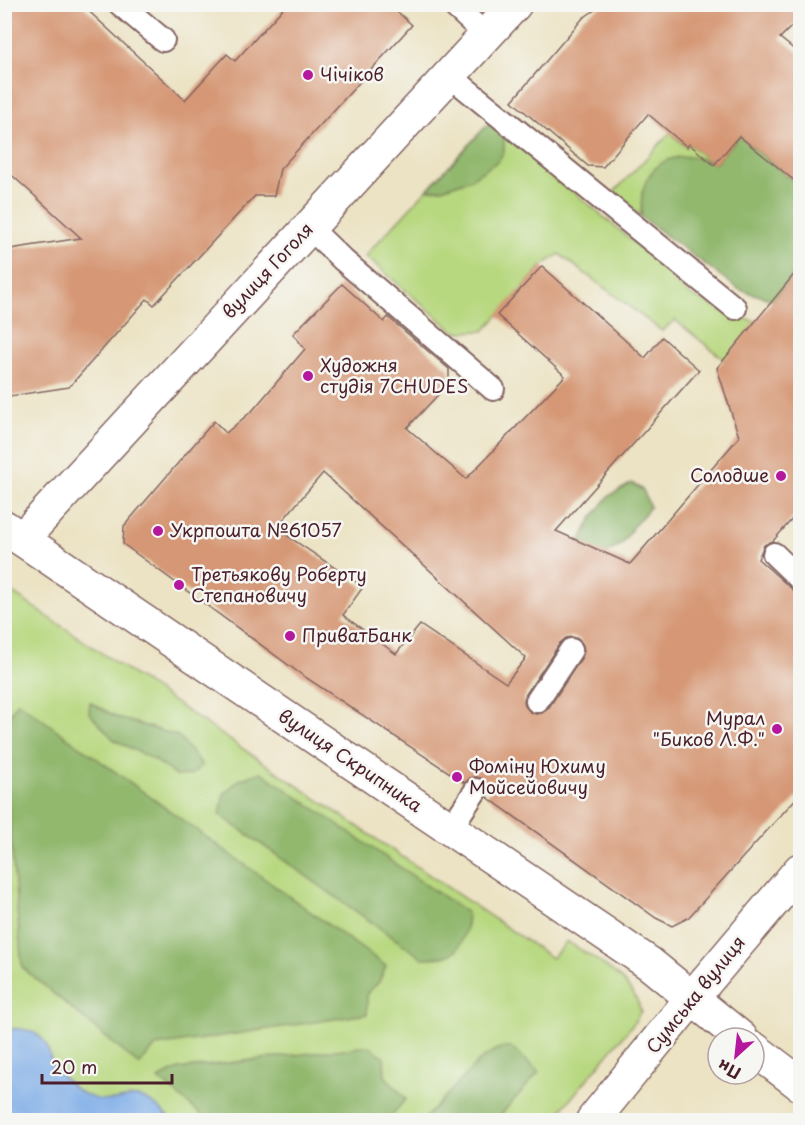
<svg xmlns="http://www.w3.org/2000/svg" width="805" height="1125" font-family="'Playpen Sans',sans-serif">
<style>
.green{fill:#b8d880;stroke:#817c56;stroke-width:1.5}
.forest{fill:#92b86e;stroke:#6e6c4c;stroke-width:1.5}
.water{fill:#7dace7;stroke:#646689;stroke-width:1.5}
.building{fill:#d59774;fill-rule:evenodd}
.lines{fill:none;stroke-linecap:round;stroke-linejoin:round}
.lane-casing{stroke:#836461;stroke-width:26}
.street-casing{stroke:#836461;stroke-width:36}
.secondary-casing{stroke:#836461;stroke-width:36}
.primary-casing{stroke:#836461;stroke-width:36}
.lane{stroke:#fff;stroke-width:22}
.street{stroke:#fff;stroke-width:33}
.secondary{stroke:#fff;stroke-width:33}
.primary{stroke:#fff;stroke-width:33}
.poi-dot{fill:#b5179e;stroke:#f6f6f2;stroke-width:2}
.labels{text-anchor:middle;stroke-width:5;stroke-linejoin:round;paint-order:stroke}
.poi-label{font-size:18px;fill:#4a1f2b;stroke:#f6f6f2;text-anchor:start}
.street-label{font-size:18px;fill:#4a1f2b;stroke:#f6f6f2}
</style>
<rect width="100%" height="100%" fill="#f6f6f2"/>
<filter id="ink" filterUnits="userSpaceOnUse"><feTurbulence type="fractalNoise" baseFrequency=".0167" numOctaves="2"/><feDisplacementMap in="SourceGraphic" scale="12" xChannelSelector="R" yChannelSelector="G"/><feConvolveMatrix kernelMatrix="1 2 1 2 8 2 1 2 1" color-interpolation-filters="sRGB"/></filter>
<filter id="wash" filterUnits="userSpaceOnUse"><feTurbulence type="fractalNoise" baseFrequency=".008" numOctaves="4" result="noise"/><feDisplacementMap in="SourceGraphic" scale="24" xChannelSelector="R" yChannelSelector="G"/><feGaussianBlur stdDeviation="1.35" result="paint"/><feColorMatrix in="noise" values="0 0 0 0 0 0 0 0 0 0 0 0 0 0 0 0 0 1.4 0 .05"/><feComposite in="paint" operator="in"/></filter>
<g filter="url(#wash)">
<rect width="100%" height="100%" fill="#ece3c4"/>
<!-- green -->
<path class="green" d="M 490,122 L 642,249 L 688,294 L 737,317 L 755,321 L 731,365 L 675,320 L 662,331 L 559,254 L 542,266 L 484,331 L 455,332 L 365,256 Z
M 670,133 L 686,147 L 689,144 L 709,161 L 715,163 L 650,174 L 642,193 L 641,217 L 624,199 L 613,193 Z
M 4,587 L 552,958 L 567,941 C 594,959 632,977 641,1011 L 634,1023 L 553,1120 L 5,1120 Z"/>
<!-- forest -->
<path class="forest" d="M 490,122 L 504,134 L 504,152 L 498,161 L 471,179 L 442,189 L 427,190 Z
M 739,136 L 800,186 L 800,267 L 773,300 L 740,290 L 641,217 C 642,210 641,201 642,194 C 650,156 685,149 715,164 Z
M 632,483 L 643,490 L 650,507 L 633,527 L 622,544 L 590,563 L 578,546 L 592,518 L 609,496 Z
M 18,702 L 386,966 L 379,982 L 367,993 L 367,1014 L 156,1046 L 139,1065 L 22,967 L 4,760 L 5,721 Z
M 90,702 L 116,717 L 178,736 L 202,765 L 192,775 L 176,776 L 156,761 L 114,740 L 89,713 Z
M 261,772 L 467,913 C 469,920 467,925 465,932 C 457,959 447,957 422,958 L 220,815 L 224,794 L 239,780 Z
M 369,1046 L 384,1057 L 385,1076 L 406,1099 L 387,1120 L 208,1120 L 158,1079 L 179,1069 Z
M 511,1047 L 539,1072 L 496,1120 L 423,1120 L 479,1061 L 497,1049 Z"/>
<!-- water -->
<path class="water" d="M 10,1029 C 23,1028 38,1031 46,1044 C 49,1049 49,1056 52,1061 C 58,1072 66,1082 76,1089 C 87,1097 101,1102 115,1100 C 122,1099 130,1096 138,1097 C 152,1100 162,1110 171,1120 L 18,1120 L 5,1112 L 5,1030 Z"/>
<g id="blocks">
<!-- building -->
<path class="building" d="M 4,4 L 81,4 L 185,100 L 227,54 L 235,61 L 287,4 L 389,4 L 412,25 L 280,169 L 274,196 L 255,196 L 154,305 L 147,299 L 69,387 L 4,397 L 4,250 L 81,238 L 4,168 Z
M 604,4 L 801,4 L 801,17 L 780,38 L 801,55 L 801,186 L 739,136 L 714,165 L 689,144 L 687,147 L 648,114 L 603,167 L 588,166 L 512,101 L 583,18 Z
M 542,266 L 645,358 L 662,337 L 699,370 L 556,531 L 630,564 L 739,437 L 717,368 L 801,266 L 801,509 L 773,541 L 764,545 L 758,559 L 801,597 L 801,793 L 688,918 L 672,926 L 656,918 L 487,797 L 489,790 L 488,785 L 484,779 L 476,777 L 470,778 L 465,783 L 302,675 L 123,544 L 124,526 L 214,421 L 226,433 L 253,410 L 305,349 L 293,334 L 342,284 L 384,322 L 388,317 L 449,369 L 449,383 L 407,428 L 466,479 L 565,376 L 497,315 ZM 323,473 L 526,658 L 506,683 L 420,625 L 396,654 L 343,615 L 363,587 L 276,528 ZM 572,637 L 579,639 L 583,645 L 584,651 L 582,657 L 548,709 L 542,713 L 536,714 L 530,712 L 525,706 L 524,700 L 526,694 L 560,643 L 566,638 Z"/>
</g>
</g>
<g filter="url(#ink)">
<use href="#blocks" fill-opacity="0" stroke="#836461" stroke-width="1.5"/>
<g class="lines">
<!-- lane casing -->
<g class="lane-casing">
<path id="lane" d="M 120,4 L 163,40
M 452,4 L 486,35
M 449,75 L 735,308
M 309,227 L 343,260 L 493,389
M 774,554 L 800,579
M 537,701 L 571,650
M 450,829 L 476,790"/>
</g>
<!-- street casing -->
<g class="street-casing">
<path id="street" d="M 22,539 L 515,4"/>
</g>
<!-- secondary casing -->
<g class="secondary-casing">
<path id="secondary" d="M 4,527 L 650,964 L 741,1038
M 754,1049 L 800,1084"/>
</g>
<!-- primary casing -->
<g class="primary-casing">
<path id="primary" d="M 593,1120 L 692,998 L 800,870"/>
</g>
<!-- lane -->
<use href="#lane" class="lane"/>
<!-- street -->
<use href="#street" class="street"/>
<!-- secondary -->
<use href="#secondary" class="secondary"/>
<!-- primary -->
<use href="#primary" class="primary"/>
</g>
</g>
<!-- markers -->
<g class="poi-dot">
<circle cx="308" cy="75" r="6"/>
<circle cx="308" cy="376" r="6"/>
<circle cx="781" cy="476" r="6"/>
<circle cx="158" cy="531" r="6"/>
<circle cx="179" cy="585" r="6"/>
<circle cx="290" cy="636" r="6"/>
<circle cx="777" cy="729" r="6"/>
<circle cx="457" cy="777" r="6"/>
</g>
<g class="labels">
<!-- poi labels -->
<g class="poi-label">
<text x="320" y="81">Чічіков</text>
<text x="320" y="372">Художня<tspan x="320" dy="21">студія 7CHUDES</tspan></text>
<text x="769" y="482" text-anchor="end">Солодше</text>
<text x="170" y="537">Укрпошта №61057</text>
<text x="191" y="581">Третьякову Роберту<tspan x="191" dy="21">Степановичу</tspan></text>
<text x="302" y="642">ПриватБанк</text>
<text x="765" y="725" text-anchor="end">Мурал<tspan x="765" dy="21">"Биков Л.Ф."</tspan></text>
<text x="469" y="773">Фоміну Юхиму<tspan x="469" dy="21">Мойсейовичу</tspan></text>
</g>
<!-- street labels -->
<g class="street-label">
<text transform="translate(268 271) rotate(-47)" y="6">вулиця Гоголя</text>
<text transform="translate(350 761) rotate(34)" y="6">вулиця Скрипника</text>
<text transform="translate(696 995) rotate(-51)" y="6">Сумська вулиця</text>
</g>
</g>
<!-- margin -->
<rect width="805" height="1125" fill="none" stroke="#f6f6f2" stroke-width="24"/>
<!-- north arrow -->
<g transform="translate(736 1056) rotate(207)"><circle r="28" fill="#f6f6f2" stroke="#b1a0a2" stroke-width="1.5"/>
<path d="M0-4.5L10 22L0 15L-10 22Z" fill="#b5179e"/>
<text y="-9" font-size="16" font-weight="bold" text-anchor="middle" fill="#4a1f2b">Пн</text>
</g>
<!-- scale -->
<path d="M42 1074v9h130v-9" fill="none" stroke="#4a1f2b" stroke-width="3"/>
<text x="51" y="1074" font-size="18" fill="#4a1f2b" stroke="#f6f6f2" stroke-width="4.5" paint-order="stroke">20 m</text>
</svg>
